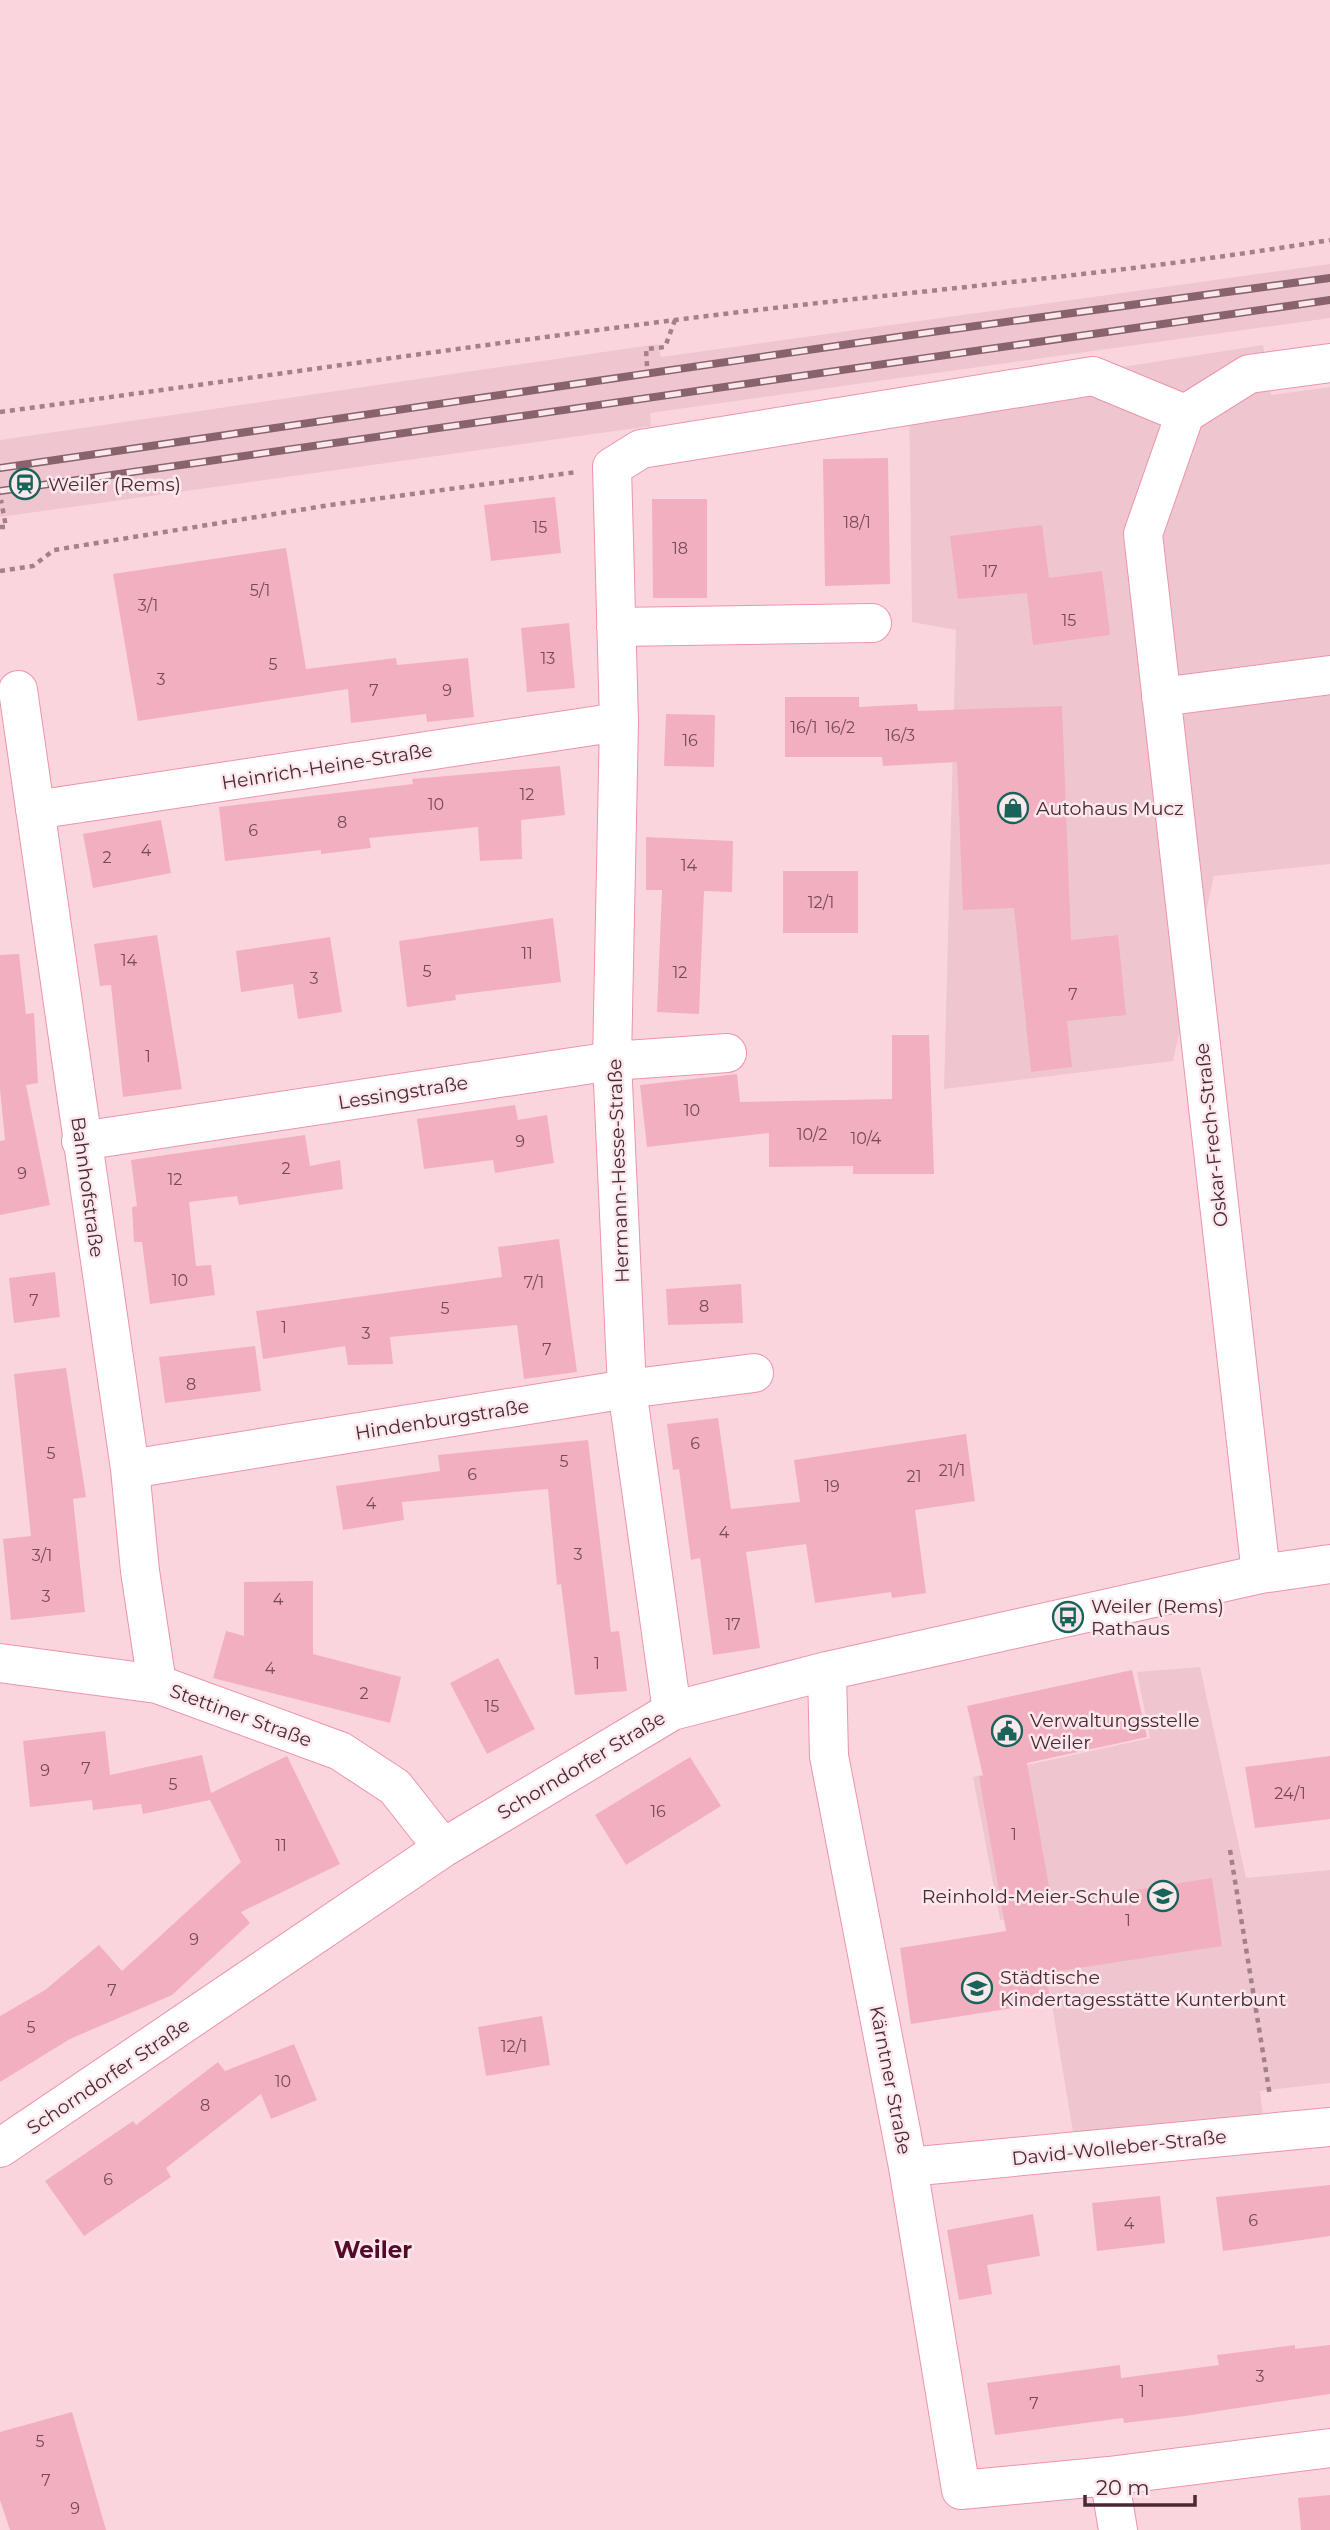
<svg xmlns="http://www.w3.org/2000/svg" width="1330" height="2530" font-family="Montserrat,sans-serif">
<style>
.built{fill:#efc6d0}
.building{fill:#f2afc0}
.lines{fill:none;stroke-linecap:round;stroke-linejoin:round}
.minor-casing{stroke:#ec94ab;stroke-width:40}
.path{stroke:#a58089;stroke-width:4.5;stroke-dasharray:5 5;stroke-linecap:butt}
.minor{stroke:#fff;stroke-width:38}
.rail-casing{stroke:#88636d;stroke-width:8}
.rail{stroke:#fbe8ec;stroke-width:5;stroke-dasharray:16;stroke-linecap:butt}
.labels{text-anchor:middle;stroke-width:5;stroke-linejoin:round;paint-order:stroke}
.number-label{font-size:16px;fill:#764a56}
.poi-label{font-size:19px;fill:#4c2832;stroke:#fbe8ec;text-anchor:start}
.street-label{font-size:19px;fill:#4c2832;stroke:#fbe8ec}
.quarter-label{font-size:23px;font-weight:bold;fill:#560a29;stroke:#fbe8ec}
</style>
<rect width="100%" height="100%" fill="#fbd5de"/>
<!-- built -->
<path class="built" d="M 1330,264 L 1330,318 L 650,413 L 651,426 L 0,517 L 0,440 L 658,344 L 661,357 Z
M 1263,345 L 1271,395 L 1330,387 L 1330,864 L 1214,876 L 1173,1061 L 944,1089 L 956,630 L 912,622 L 909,400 Z
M 1200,1667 L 1246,1878 L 1330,1870 L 1330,2083 L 1260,2091 L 1264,2124 L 1075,2144 L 1037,1915 L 1000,1920 L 973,1777 L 1150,1738 L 1137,1672 Z"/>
<!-- building -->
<path class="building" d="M 888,458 L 890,584 L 825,586 L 823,459 Z
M 555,497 L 561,553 L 491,561 L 484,505 Z
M 652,499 L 707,499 L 707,598 L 653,598 Z
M 1042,525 L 1049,578 L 1102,571 L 1110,635 L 1033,645 L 1027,593 L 958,599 L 950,536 Z
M 286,548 L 306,669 L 396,658 L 397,665 L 468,658 L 474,717 L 427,722 L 426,714 L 351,723 L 348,689 L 138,721 L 113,574 Z
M 569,623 L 575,688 L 527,692 L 521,628 Z
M 785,697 L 859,697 L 859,707 L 917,704 L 918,711 L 1062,706 L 1071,940 L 1118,935 L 1126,1015 L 1067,1021 L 1072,1067 L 1031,1072 L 1014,908 L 963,910 L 957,762 L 883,766 L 882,757 L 785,757 Z
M 666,714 L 715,715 L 714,767 L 664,766 Z
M 560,766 L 565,815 L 521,820 L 522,859 L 480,861 L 478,827 L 369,838 L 371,848 L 321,854 L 321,850 L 225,861 L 219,807 L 413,784 L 412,779 Z
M 161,820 L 171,873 L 93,888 L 83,834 Z
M 646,837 L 733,841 L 732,892 L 704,891 L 699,1014 L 657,1012 L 662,890 L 646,890 Z
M 783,871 L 858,871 L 858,933 L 783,933 Z
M 553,918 L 561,982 L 455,995 L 456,1000 L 407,1007 L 399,941 Z
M 157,935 L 182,1089 L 123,1097 L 111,985 L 100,986 L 94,944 Z
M 330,937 L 342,1012 L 298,1019 L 293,984 L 241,992 L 236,951 Z
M 19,954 L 26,1014 L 34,1013 L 38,1083 L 26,1085 L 50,1205 L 0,1215 L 0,1141 L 5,1140 L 0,1089 L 0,955 Z
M 892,1035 L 929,1035 L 934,1174 L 853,1174 L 853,1166 L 769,1167 L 769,1133 L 647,1147 L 640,1085 L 737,1074 L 740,1102 L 892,1099 Z
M 515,1105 L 518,1120 L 547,1115 L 554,1163 L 495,1173 L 493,1160 L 424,1169 L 417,1119 Z
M 305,1135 L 310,1166 L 340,1160 L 343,1189 L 239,1205 L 237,1196 L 189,1202 L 196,1266 L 211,1265 L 215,1295 L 150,1304 L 142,1242 L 134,1242 L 132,1207 L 137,1206 L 131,1160 Z
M 559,1239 L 577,1372 L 524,1379 L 517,1325 L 390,1337 L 393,1364 L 348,1365 L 345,1346 L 263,1359 L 256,1311 L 502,1277 L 498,1247 Z
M 55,1272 L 60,1317 L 14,1323 L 9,1278 Z
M 741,1284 L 743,1323 L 668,1325 L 666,1289 Z
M 255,1346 L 261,1391 L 165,1403 L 159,1357 Z
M 66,1368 L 86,1497 L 73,1499 L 85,1612 L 11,1620 L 3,1539 L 31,1536 L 14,1374 Z
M 718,1418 L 731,1509 L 800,1502 L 794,1460 L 966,1434 L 975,1501 L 915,1510 L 926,1593 L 892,1598 L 891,1592 L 815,1603 L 806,1544 L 746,1552 L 760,1648 L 713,1655 L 700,1558 L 691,1560 L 679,1469 L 673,1470 L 667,1424 Z
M 588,1440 L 611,1632 L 619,1631 L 627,1691 L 575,1695 L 561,1584 L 557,1585 L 548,1489 L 402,1502 L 404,1520 L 343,1530 L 336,1486 L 440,1471 L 438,1455 Z
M 313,1581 L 313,1654 L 401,1677 L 390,1723 L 213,1678 L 226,1631 L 244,1636 L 244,1582 Z
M 498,1658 L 535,1729 L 487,1754 L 450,1683 Z
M 1132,1670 L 1147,1737 L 1027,1763 L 1052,1903 L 1212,1878 L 1222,1946 L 1046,1973 L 1051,2002 L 911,2024 L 900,1948 L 1006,1931 L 979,1776 L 983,1776 L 967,1706 Z
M 105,1731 L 110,1775 L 202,1755 L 211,1793 L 287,1756 L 340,1864 L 241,1912 L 250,1923 L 172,1995 L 70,2039 L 0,2082 L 0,2016 L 45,1990 L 99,1945 L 122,1971 L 241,1862 L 210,1800 L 143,1814 L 141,1804 L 93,1810 L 92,1800 L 30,1807 L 23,1741 Z
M 1330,1756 L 1330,1819 L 1255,1828 L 1245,1767 Z
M 690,1757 L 721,1806 L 626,1865 L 595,1815 Z
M 542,2016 L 550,2065 L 486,2076 L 478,2027 Z
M 294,2044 L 317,2100 L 271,2119 L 261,2094 L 166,2168 L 171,2177 L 84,2236 L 45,2181 L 133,2121 L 136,2125 L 218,2062 L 225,2071 Z
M 1330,2185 L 1330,2236 L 1223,2251 L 1216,2197 Z
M 1160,2196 L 1165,2243 L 1097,2251 L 1092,2203 Z
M 1033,2214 L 1040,2256 L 987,2265 L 992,2294 L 959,2300 L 947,2230 Z
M 1295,2345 L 1295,2349 L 1330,2345 L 1330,2394 L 1185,2416 L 1124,2423 L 1123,2418 L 995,2435 L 987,2383 L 1120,2365 L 1121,2378 L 1219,2365 L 1217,2355 Z
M 72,2412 L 106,2530 L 10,2530 L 0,2500 L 0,2432 Z
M 1330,2495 L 1330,2530 L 1301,2530 L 1298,2498 Z"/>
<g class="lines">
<!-- minor casing -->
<g class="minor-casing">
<path id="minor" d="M 1185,414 L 1143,534 L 1261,1574
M 1185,414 L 1249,374 L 1330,363
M 616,627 L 872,623
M 18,690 L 130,1469 L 140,1571 L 157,1684
M 1161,697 L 1330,675
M 35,810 L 619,722
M 81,1141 L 612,1061 L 727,1053
M 130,1469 L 627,1389 L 754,1373
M 0,1663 L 157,1684 L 340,1751 L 395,1787 L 443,1848
M 827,1671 L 829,1756 L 908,2167 L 961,2490 L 1109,2476 L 1330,2448
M 672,1711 L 627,1389 L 612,1061 L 619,722 L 612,467 L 641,449 L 1093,376 L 1185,414
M 0,2148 L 443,1848 L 672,1711 L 827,1671 L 1261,1574 L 1330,1564
M 908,2167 L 1330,2127
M 1109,2476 L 1118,2530"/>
</g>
<!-- path -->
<path class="path" d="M 647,366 L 646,349 L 665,347 L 675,320
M 0,412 C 225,382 449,349 675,320 C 893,292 1113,276 1330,240
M 0,527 L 6,527 L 1,500
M 0,571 L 33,566 L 54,550 L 330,505 L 577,472
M 1230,1850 L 1270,2096"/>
<!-- minor -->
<use href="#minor" class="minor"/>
<!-- rail casing -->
<g class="rail-casing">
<path id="rail" d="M 0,468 L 932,332 L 1330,278
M 0,491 L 1330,300"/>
</g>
<!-- rail -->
<use href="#rail" class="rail"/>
</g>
<!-- icons -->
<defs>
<g id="station-ring" transform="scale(1.575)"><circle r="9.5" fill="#fbe8ec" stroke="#196359" stroke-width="1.5"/><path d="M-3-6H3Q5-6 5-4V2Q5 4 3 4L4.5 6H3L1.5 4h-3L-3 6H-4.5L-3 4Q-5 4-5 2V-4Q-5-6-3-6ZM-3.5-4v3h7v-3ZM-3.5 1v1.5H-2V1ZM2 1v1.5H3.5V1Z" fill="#196359"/></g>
<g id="shop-ring" transform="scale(1.575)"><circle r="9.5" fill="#fbe8ec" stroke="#196359" stroke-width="1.5"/><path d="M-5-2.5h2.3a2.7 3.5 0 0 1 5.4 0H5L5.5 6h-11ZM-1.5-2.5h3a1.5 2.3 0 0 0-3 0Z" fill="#196359"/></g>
<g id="bus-ring" transform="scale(1.575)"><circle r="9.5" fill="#fbe8ec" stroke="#196359" stroke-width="1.5"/><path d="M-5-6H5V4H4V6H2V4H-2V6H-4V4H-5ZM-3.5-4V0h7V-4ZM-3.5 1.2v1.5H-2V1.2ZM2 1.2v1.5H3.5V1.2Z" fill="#196359"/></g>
<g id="civic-ring" transform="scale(1.575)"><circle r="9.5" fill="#fbe8ec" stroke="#196359" stroke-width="1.5"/><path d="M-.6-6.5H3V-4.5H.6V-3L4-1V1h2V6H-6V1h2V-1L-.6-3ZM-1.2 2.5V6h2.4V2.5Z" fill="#196359"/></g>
<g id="school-ring" transform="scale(1.575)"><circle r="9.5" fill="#fbe8ec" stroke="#196359" stroke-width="1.5"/><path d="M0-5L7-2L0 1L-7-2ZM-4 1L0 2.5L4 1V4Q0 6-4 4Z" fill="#196359"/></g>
</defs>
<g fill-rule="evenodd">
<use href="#station-ring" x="25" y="484"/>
<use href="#shop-ring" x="1013" y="808"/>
<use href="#bus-ring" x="1068" y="1617"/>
<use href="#civic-ring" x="1007" y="1731"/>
<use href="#school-ring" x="1163" y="1896"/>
<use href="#school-ring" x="977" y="1988"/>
</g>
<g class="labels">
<!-- number labels -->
<g class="number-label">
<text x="857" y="528">18/1</text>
<text x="540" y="533">15</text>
<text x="680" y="554">18</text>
<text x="990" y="577">17</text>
<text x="260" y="596">5/1</text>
<text x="148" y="611">3/1</text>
<text x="1069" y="626">15</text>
<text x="548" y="664">13</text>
<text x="273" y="670">5</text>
<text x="161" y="685">3</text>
<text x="374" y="696">7</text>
<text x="447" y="696">9</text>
<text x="804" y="733">16/1</text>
<text x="840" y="733">16/2</text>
<text x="900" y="741">16/3</text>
<text x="690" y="746">16</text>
<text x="527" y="800">12</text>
<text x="436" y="810">10</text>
<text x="342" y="828">8</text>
<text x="253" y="836">6</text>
<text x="146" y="856">4</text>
<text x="107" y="863">2</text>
<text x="689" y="871">14</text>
<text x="821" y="908">12/1</text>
<text x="527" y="959">11</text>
<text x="129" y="966">14</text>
<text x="427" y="977">5</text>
<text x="680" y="978">12</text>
<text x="314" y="984">3</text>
<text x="1073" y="1000">7</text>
<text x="148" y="1062">1</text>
<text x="692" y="1116">10</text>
<text x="812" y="1140">10/2</text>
<text x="866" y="1144">10/4</text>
<text x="520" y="1147">9</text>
<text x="286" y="1174">2</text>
<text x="22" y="1179">9</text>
<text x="175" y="1185">12</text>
<text x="180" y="1286">10</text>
<text x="534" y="1288">7/1</text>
<text x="34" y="1306">7</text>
<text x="704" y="1312">8</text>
<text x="445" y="1314">5</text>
<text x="284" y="1333">1</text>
<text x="366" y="1339">3</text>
<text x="547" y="1355">7</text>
<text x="191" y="1390">8</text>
<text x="695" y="1449">6</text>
<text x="51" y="1459">5</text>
<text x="564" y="1467">5</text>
<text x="952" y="1476">21/1</text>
<text x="472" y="1480">6</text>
<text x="914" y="1482">21</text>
<text x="832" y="1492">19</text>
<text x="371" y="1509">4</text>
<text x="724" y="1538">4</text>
<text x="578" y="1560">3</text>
<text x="42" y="1561">3/1</text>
<text x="46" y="1602">3</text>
<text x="278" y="1605">4</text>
<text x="733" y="1630">17</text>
<text x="597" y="1669">1</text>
<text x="270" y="1674">4</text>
<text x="364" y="1699">2</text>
<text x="492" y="1712">15</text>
<text x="86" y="1774">7</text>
<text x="45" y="1776">9</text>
<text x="173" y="1790">5</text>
<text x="1290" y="1799">24/1</text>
<text x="658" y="1817">16</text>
<text x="1014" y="1840">1</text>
<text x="281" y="1851">11</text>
<text x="1128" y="1926">1</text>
<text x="194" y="1945">9</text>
<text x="112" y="1996">7</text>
<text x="31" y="2033">5</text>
<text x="514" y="2052">12/1</text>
<text x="283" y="2087">10</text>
<text x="205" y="2111">8</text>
<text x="108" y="2185">6</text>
<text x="1253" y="2226">6</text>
<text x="1129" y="2229">4</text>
<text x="1260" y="2382">3</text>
<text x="1142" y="2397">1</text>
<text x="1034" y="2409">7</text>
<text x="40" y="2447">5</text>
<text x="46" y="2486">7</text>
<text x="75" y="2514">9</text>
</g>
<!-- poi labels -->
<g class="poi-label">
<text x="48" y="491">Weiler (Rems)</text>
<text x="1036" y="815">Autohaus Mucz</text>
<text x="1091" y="1613">Weiler (Rems)<tspan x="1091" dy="22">Rathaus</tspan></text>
<text x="1030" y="1727">Verwaltungsstelle<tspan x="1030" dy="22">Weiler</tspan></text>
<text x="1140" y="1903" text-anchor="end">Reinhold-Meier-Schule</text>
<text x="1000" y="1984">Städtische<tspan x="1000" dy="22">Kindertagesstätte Kunterbunt</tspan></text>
</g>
<!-- street labels -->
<g class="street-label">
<text transform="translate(327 766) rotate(-9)" y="7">Heinrich-Heine-Straße</text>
<text transform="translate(403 1092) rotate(-9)" y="7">Lessingstraße</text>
<text transform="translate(1211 1135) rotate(-96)" y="7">Oskar-Frech-Straße</text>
<text transform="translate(618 1171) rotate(-92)" y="7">Hermann-Hesse-Straße</text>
<text transform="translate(88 1187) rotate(82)" y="7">Bahnhofstraße</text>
<text transform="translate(442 1419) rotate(-9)" y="7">Hindenburgstraße</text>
<text transform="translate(241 1715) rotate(20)" y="7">Stettiner Straße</text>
<text transform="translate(581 1765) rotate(-31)" y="7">Schorndorfer Straße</text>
<text transform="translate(108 2076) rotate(-34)" y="7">Schorndorfer Straße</text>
<text transform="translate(891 2080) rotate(79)" y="7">Kärntner Straße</text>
<text transform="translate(1119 2147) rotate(-6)" y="7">David-Wolleber-Straße</text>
</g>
<!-- quarter labels -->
<g class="quarter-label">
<text x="373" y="2258">Weiler</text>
</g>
</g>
<!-- scale -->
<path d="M1085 2495v10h110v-10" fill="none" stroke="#4c2832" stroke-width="3.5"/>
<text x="1096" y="2495" font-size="21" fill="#4c2832" stroke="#fbe8ec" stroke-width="5" paint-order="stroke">20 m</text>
</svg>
